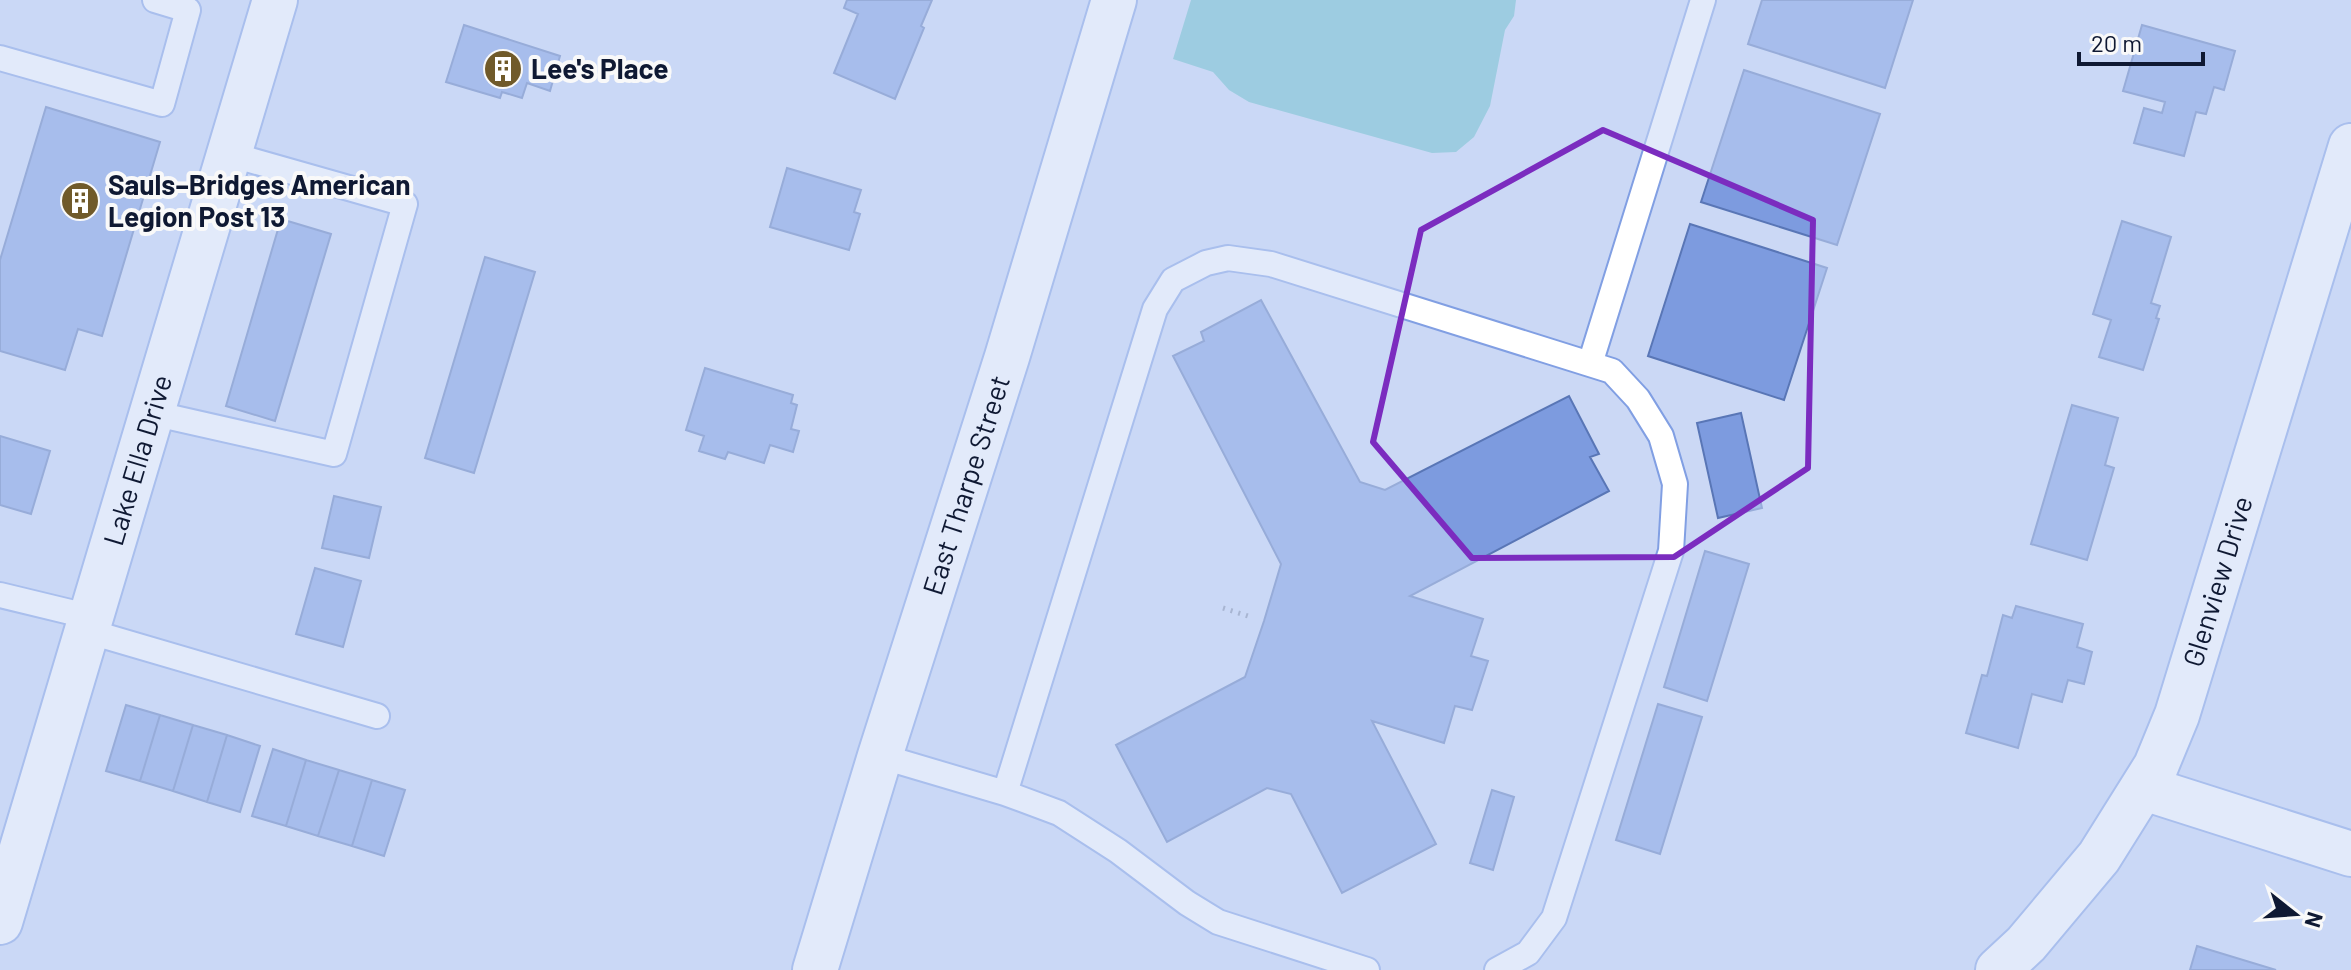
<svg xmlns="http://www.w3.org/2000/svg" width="2351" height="970" font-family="Barlow,sans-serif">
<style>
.water{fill:#67bdc7}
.building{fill:#7d9bdf;stroke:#5976b6;stroke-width:2}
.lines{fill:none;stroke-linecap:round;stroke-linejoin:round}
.service-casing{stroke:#819fe3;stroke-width:28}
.minor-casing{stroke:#819fe3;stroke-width:48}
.secondary-casing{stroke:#819fe3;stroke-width:48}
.path{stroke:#7e8aa6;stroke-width:5;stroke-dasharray:2 6;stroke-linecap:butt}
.service{stroke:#fff;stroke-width:24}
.minor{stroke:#fff;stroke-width:44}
.secondary{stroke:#fff;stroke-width:44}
.marked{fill:none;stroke:#7b2cbf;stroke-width:6;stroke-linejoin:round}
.labels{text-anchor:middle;stroke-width:8;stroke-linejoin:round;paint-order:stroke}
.poi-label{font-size:28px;font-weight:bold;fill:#0f1933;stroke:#f9f9f9;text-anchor:start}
.street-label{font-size:28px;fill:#0f1933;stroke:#f9f9f9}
</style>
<rect width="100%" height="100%" fill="#cbd8f5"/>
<!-- water -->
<path class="water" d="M 1191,0 L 1516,0 L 1514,16 L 1505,30 L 1490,106 L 1474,137 L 1456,152 L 1432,153 L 1249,102 L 1229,90 L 1213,72 L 1173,59 Z"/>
<!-- building -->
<path class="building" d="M 847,0 L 932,0 L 921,26 L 924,28 L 895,99 L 834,73 L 858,14 L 844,8 Z
M 1762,0 L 1913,0 L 1885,88 L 1748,44 Z
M 464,25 L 560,56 L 550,91 L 527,83 L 522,98 L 502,92 L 500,98 L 446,82 Z
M 2142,25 L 2235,51 L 2224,90 L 2214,87 L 2206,114 L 2196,112 L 2184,156 L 2134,143 L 2144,108 L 2162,113 L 2165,102 L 2123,91 Z
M 1744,70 L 1880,114 L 1837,245 L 1701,202 Z
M 46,107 L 160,142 L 102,336 L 78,329 L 65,370 L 0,351 L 0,260 Z
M 787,168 L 861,190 L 854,212 L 860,214 L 849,250 L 770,227 Z
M 281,219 L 331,234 L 275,421 L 226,406 Z
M 2122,221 L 2171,237 L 2151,303 L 2160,306 L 2156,318 L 2159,319 L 2143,370 L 2099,357 L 2111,320 L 2093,314 Z
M 1690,224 L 1827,268 L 1784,400 L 1648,356 Z
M 485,257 L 535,272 L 474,473 L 425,458 Z
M 1261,300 L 1360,482 L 1385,490 L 1569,396 L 1599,454 L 1590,457 L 1609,491 L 1410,596 L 1483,619 L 1471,656 L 1488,661 L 1472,710 L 1455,706 L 1444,743 L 1372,721 L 1436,844 L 1342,893 L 1291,794 L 1267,788 L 1167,842 L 1116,745 L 1245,677 L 1264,621 L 1281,564 L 1173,356 L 1204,341 L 1201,332 Z
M 705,368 L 793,395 L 791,403 L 797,405 L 791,429 L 799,431 L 793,452 L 770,445 L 764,463 L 728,452 L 725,459 L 699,451 L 704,436 L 686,430 Z
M 2072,405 L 2118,418 L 2105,465 L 2114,468 L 2087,560 L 2031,544 Z
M 1741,413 L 1762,508 L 1718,518 L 1697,423 Z
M 0,436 L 50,451 L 31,514 L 0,505 Z
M 334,496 L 381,507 L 369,558 L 322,548 Z
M 1705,551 L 1749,564 L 1707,701 L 1664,687 Z
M 315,568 L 361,581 L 343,647 L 296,634 Z
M 2016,606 L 2083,624 L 2077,647 L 2092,652 L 2084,684 L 2068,680 L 2062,702 L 2032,694 L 2018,748 L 1966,733 L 1982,675 L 1987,676 L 2003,615 L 2012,618 Z
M 1658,704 L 1702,717 L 1660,854 L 1616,840 Z
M 126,705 L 160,715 L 140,781 L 106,771 Z
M 160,715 L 193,725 L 173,791 L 140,781 Z
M 193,725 L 227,735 L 207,802 L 173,791 Z
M 227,735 L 260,746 L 240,812 L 207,802 Z
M 273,749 L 306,760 L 286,826 L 252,816 Z
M 306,760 L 339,770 L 318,836 L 286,826 Z
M 339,770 L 372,780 L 352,846 L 318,836 Z
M 372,780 L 405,790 L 384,856 L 352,846 Z
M 1492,790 L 1514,797 L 1493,870 L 1470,863 Z
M 2197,946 L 2276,970 L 2190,970 Z"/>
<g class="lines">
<!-- service casing -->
<g class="service-casing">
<path id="service" d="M 0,58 L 162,104 L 188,10 L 155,0
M 1590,364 L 1703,0
M 152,413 L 334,454 L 405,204 L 229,154
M 0,595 L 91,617
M 87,631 L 377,716
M 880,756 L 1005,793 L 1059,813 L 1118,851 L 1187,903 L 1218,922 L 1367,970
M 1005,793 L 1155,309 L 1173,280 L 1206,263 L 1228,258 L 1271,264 L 1612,371 L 1638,399 L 1661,436 L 1675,484 L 1671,551 L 1554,918 L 1528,953 L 1497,970"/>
</g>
<!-- minor casing -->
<g class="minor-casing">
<g id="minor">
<path d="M 2144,788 L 2351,854"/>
<path id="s1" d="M 0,922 L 275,0"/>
<path id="s2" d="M 1998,970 L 2026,944 L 2099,857 L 2156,766 L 2177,715 L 2351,146"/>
</g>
</g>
<!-- secondary casing -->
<g class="secondary-casing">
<g id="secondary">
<path id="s3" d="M 815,970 L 880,756 L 1007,357 L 1114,0"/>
</g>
</g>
<!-- path -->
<path class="path" d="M 1223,608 L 1251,617"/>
<!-- service -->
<use href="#service" class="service"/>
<!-- minor -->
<use href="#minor" class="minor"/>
<!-- secondary -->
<use href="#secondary" class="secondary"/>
</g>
<!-- marked area -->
<path d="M0 0H2351V970H0ZM 1603,130 L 1813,220 L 1808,468 L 1674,557 L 1472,558 L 1373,442 L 1421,230 Z" fill="#cbd8f5" fill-opacity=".55" fill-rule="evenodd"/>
<path class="marked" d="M 1603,130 L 1813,220 L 1808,468 L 1674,557 L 1472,558 L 1373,442 L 1421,230 Z"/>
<!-- icons -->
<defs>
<g id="building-disc" transform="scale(2)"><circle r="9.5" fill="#705a2a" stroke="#f9f9f9"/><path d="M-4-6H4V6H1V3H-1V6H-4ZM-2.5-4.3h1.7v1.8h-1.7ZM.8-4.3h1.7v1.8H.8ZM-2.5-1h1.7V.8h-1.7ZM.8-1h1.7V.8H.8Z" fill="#fff"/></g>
</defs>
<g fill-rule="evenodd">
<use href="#building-disc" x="503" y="69"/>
<use href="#building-disc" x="80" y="201"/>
</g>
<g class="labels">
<!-- poi labels -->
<g class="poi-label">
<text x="531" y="79">Lee's Place</text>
<text x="108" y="195">Sauls–Bridges American<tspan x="108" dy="32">Legion Post 13</tspan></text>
</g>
<!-- street labels -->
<g class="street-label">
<text dy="10" stroke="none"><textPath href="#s1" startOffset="482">Lake Ella Drive</textPath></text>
<text dy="10" stroke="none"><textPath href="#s3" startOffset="508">East Tharpe Street</textPath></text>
<text dy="10" stroke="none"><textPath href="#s2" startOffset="454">Glenview Drive</textPath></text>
</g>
</g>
<!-- north arrow -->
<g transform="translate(2295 914) rotate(107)" stroke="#f9f9f9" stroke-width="6" paint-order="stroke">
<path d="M0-6L14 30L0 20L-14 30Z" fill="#0f1933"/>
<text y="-12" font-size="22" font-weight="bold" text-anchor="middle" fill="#0f1933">N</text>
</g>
<!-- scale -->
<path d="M2079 52v12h124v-12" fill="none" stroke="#0f1933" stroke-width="4"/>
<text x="2091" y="52" font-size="24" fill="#0f1933" stroke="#f9f9f9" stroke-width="6" paint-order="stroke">20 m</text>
</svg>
